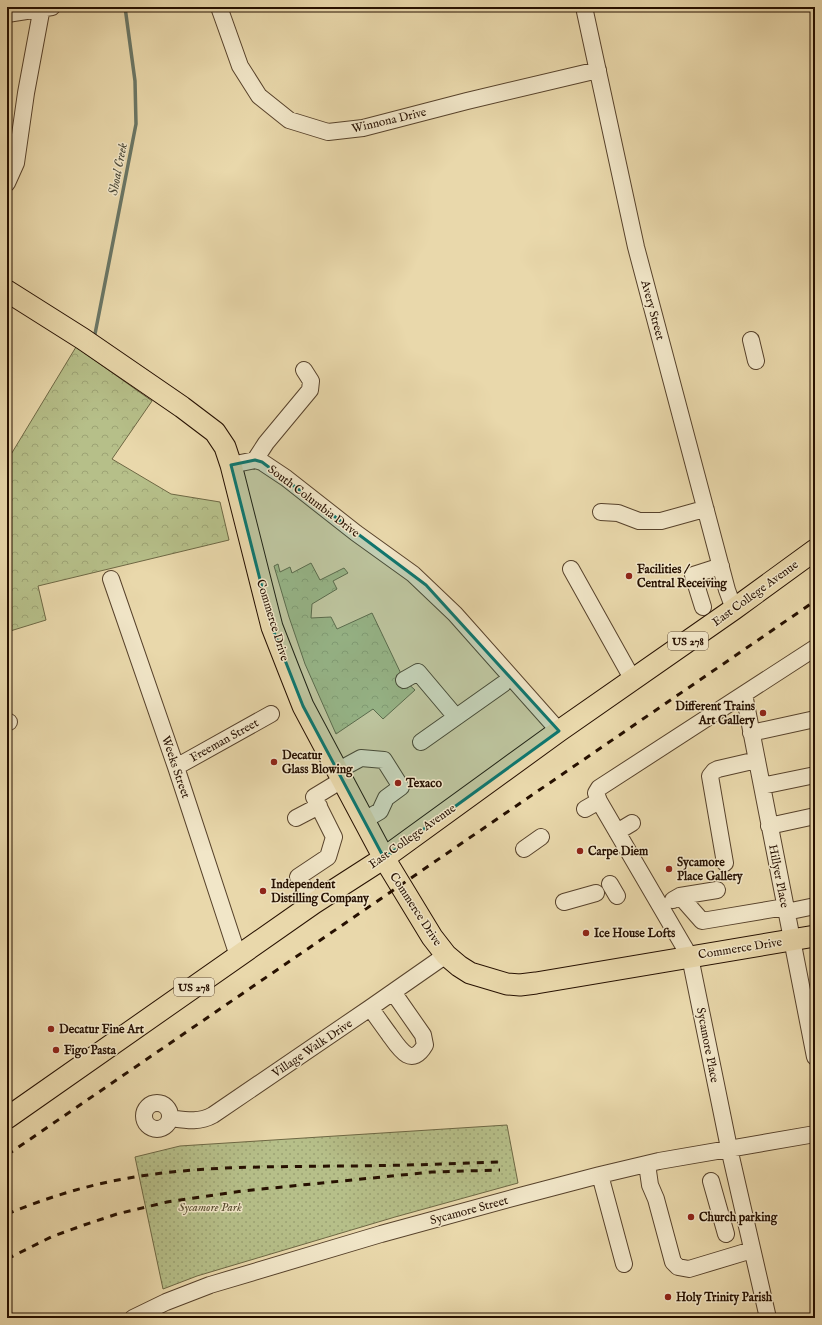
<svg xmlns="http://www.w3.org/2000/svg" width="822" height="1325" font-family="'IM FELL English',serif">
<style>
.forest{fill:url(#forest-crowns);stroke:#6e6844}
.park{fill:url(#park-dots);stroke:#6e6844}
.lines{fill:none;stroke-linecap:round;stroke-linejoin:round}
.stream{stroke:#6a7665;stroke-width:3.5}
.minor-casing{stroke:#57422b;stroke-width:18}
.major-casing{stroke:#261000;stroke-width:23}
.minor{stroke:#f1e6c8;stroke-width:16}
.major{stroke:#e9d8ab;stroke-width:21}
.rail{stroke:#261000;stroke-width:3;stroke-dasharray:7 7;stroke-linecap:butt}
.marked{fill:#0f766e;fill-opacity:0.2;stroke:#0f766e;stroke-width:3;stroke-linejoin:round}
.poi-dot{fill:#8f2418;stroke:#f1e6c8;stroke-width:1.5}
.labels{text-anchor:middle;stroke-width:3;stroke-linejoin:round;paint-order:stroke}
.shield{fill:#f1e6c8;stroke:#63503c;stroke-width:1}
.shield-label{font-size:11px;font-weight:bold;fill:#261000}
.street-label{font-size:12px;fill:#261000;stroke:#f1e6c8}
.poi-label{font-size:12px;font-weight:bold;fill:#261000;stroke:#f1e6c8;text-anchor:start}
.park-label{font-size:12px;font-style:italic;fill:#584d30;stroke:#f1e6c8}
.water-label{font-size:13px;font-style:italic;fill:#4e4c3b;stroke:#f1e6c8}
</style>
<defs>
<pattern id="forest-crowns" width="20" height="18" patternUnits="userSpaceOnUse"><rect width="20" height="18" fill="#b6bf89"/><path d="M2 6a3 3 0 1 1 6 0M12 15a3 3 0 1 1 6 0" fill="none" stroke="#9ca374"/></pattern>
<pattern id="park-dots" width="8" height="8" patternUnits="userSpaceOnUse"><rect width="8" height="8" fill="#b6bf89"/><path d="M2 2h.1M6 6h.1" fill="none" stroke="#9ca374" stroke-width="1.8" stroke-linecap="round"/></pattern>
</defs>
<rect width="100%" height="100%" fill="#e9d8ab"/>
<filter id="stains"><feTurbulence type="fractalNoise" baseFrequency=".005" numOctaves="4"/><feColorMatrix values="0 0 0 0 .2 0 0 0 0 .09 0 0 0 0 .02 0 0 0 .5 -.17"/></filter>
<radialGradient id="worn" r=".72"><stop offset=".6" stop-color="#630" stop-opacity="0"/><stop offset="1" stop-color="#630" stop-opacity=".3"/></radialGradient>
<!-- forest -->
<path class="forest" d="M 76,347 L 152,401 L 112,459 L 171,494 L 220,502 L 229,540 L 38,586 L 46,620 L 7,632 L 7,461 Z
M 311,563 L 320,580 L 344,568 L 348,573 L 333,581 L 337,589 L 312,604 L 311,618 L 331,617 L 337,629 L 372,613 L 404,680 L 415,690 L 383,719 L 373,709 L 336,734 L 305,664 L 289,617 L 274,566 L 278,564 L 280,572 L 290,567 L 292,573 Z"/>
<!-- park -->
<path class="park" d="M 507,1125 L 518,1183 L 395,1217 L 197,1276 L 163,1289 L 135,1157 L 180,1146 Z"/>
<g class="lines">
<!-- stream -->
<path class="stream" d="M 95,334 L 136,124 L 135,81 L 125,7"/>
<!-- minor casing -->
<g class="minor-casing">
<path id="minor" d="M 219,7 L 240,66 L 259,96 L 289,120 L 328,132 L 363,128 L 467,101 L 598,70
M 584,7 L 636,247 L 727,590 L 734,609
M 7,14 L 52,7
M 7,183 L 16,163 L 26,93 L 42,7
M 751,340 L 756,361
M 255,460 L 266,443 L 310,390 L 311,381 L 304,370
M 231,465 L 255,460 L 262,462 L 286,478 L 356,533 L 413,574 L 455,614 L 559,731
M 601,512 L 618,513 L 639,521 L 661,521 L 697,511 L 706,510
M 571,569 L 633,680
M 111,579 L 176,767 L 238,956
M 703,607 L 693,575 L 721,566
M 404,680 L 418,672 L 456,717
M 744,694 L 815,1057
M 7,722 L 9,722
M 751,733 L 815,719
M 421,742 L 503,684
M 176,767 L 271,714
M 337,771 L 361,758 L 384,760 L 401,787 L 386,798 L 380,811 L 363,821
M 762,786 L 815,775
M 585,809 L 599,801
M 296,818 L 319,806
M 769,826 L 815,816
M 617,832 L 632,823
M 524,849 L 541,837
M 725,863 L 710,776 L 714,771 L 718,769 L 757,760
M 610,884 L 617,896
M 680,896 L 702,921 L 785,907
M 673,900 L 680,896 L 717,890
M 564,902 L 596,893
M 314,903 L 298,877 L 328,857 L 334,837 L 314,797 L 342,780
M 786,912 L 815,906
M 370,1008 C 377,1017 383,1026 389,1034 C 399,1048 411,1069 425,1045 L 423,1035 L 393,992
M144 1116a13 13 0 1 1 26 0a13 13 0 1 1-26 0Z
M 170,1118 C 185,1120 199,1123 213,1115 L 370,1008 L 446,955
M 647,1164 L 650,1185 L 656,1199 L 673,1262 L 678,1267 L 689,1269 L 752,1250
M 600,1175 L 624,1264
M 711,1181 L 726,1234
M 133,1318 L 166,1302 L 210,1285 L 381,1234 L 520,1196 L 600,1175 L 659,1161 L 815,1134
M 768,1318 L 729,1148 L 690,957 L 599,801 L 596,793 L 599,788 L 815,648"/>
</g>
<!-- major casing -->
<g class="major-casing">
<path id="major" d="M 7,291 L 83,339 L 182,407 L 215,432 L 225,447 L 231,465 L 272,627 L 288,668 L 303,706 L 384,858 L 432,937 L 446,955 L 459,966 L 470,973 L 507,984 L 520,985 L 536,983 L 815,936
M 7,1118 L 314,903 L 384,858 L 559,731 L 734,609 L 815,550"/>
</g>
<!-- minor -->
<use href="#minor" class="minor"/>
<!-- major -->
<use href="#major" class="major"/>
<!-- rail -->
<path class="rail" d="M 7,1155 L 815,601
M 7,1214 C 46,1198 87,1185 129,1178 C 196,1166 265,1167 334,1166 C 389,1166 444,1164 500,1162
M 7,1259 L 51,1237 L 84,1225 L 117,1214 L 167,1202 L 242,1191 L 432,1172 L 500,1170"/>
</g>
<!-- marked area -->
<path class="marked" d="M 255,460 L 262,462 L 426,585 L 559,731 L 384,858 L 303,706 L 272,627 L 231,465 Z"/>
<!-- markers -->
<g class="poi-dot">
<circle cx="629" cy="576" r="4"/>
<circle cx="763" cy="713" r="4"/>
<circle cx="274" cy="762" r="4"/>
<circle cx="398" cy="783" r="4"/>
<circle cx="580" cy="851" r="4"/>
<circle cx="669" cy="869" r="4"/>
<circle cx="263" cy="891" r="4"/>
<circle cx="586" cy="933" r="4"/>
<circle cx="51" cy="1029" r="4"/>
<circle cx="56" cy="1050" r="4"/>
<circle cx="691" cy="1217" r="4"/>
<circle cx="668" cy="1297" r="4"/>
</g>
<g class="labels">
<!-- shield labels -->
<g class="shield">
<rect x="668" y="632" width="40" height="18" rx="3"/>
<rect x="174" y="978" width="40" height="18" rx="3"/>
</g>
<g class="shield-label">
<text x="688" y="645">US 278</text>
<text x="194" y="991">US 278</text>
</g>
<!-- street labels -->
<g class="street-label">
<text transform="translate(389 120) rotate(-13)" y="4">Winnona Drive</text>
<text transform="translate(653 310) rotate(75)" y="4">Avery Street</text>
<text transform="translate(314 501) rotate(37)" y="4">South Columbia Drive</text>
<text transform="translate(755 593) rotate(-36)" y="4">East College Avenue</text>
<text transform="translate(273 620) rotate(73)" y="4">Commerce Drive</text>
<text transform="translate(224 740) rotate(-29)" y="4">Freeman Street</text>
<text transform="translate(176 767) rotate(71)" y="4">Weeks Street</text>
<text transform="translate(412 836) rotate(-35)" y="4">East College Avenue</text>
<text transform="translate(779 876) rotate(79)" y="4">Hillyer Place</text>
<text transform="translate(416 909) rotate(57)" y="4">Commerce Drive</text>
<text transform="translate(740 948) rotate(-9)" y="4">Commerce Drive</text>
<text transform="translate(708 1045) rotate(79)" y="4">Sycamore Place</text>
<text transform="translate(312 1048) rotate(-34)" y="4">Village Walk Drive</text>
<text transform="translate(469 1210) rotate(-15)" y="4">Sycamore Street</text>
</g>
<!-- poi labels -->
<g class="poi-label">
<text x="637" y="573">Facilities /<tspan x="637" dy="14">Central Receiving</tspan></text>
<text x="755" y="710" text-anchor="end">Different Trains<tspan x="755" dy="14">Art Gallery</tspan></text>
<text x="282" y="759">Decatur<tspan x="282" dy="14">Glass Blowing</tspan></text>
<text x="406" y="787">Texaco</text>
<text x="588" y="855">Carpe Diem</text>
<text x="677" y="866">Sycamore<tspan x="677" dy="14">Place Gallery</tspan></text>
<text x="271" y="888">Independent<tspan x="271" dy="14">Distilling Company</tspan></text>
<text x="594" y="937">Ice House Lofts</text>
<text x="59" y="1033">Decatur Fine Art</text>
<text x="64" y="1054">Figo Pasta</text>
<text x="699" y="1221">Church parking</text>
<text x="676" y="1301">Holy Trinity Parish</text>
</g>
<!-- park labels -->
<g class="park-label">
<text x="210" y="1211">Sycamore Park</text>
</g>
<!-- water labels -->
<g class="water-label">
<text transform="translate(117 169) rotate(-79)" y="5">Shoal Creek</text>
</g>
</g>
<!-- margin -->
<rect width="822" height="1325" fill="none" stroke="#e9d8ab" stroke-width="24"/>
<rect x="8" y="8" width="806" height="1309" fill="none" stroke="#261000" stroke-width="2"/>
<rect x="12" y="12" width="798" height="1301" fill="none" stroke="#261000"/>
<rect width="100%" height="100%" filter="url(#stains)"/>
<rect width="100%" height="100%" fill="url(#worn)"/>
</svg>
